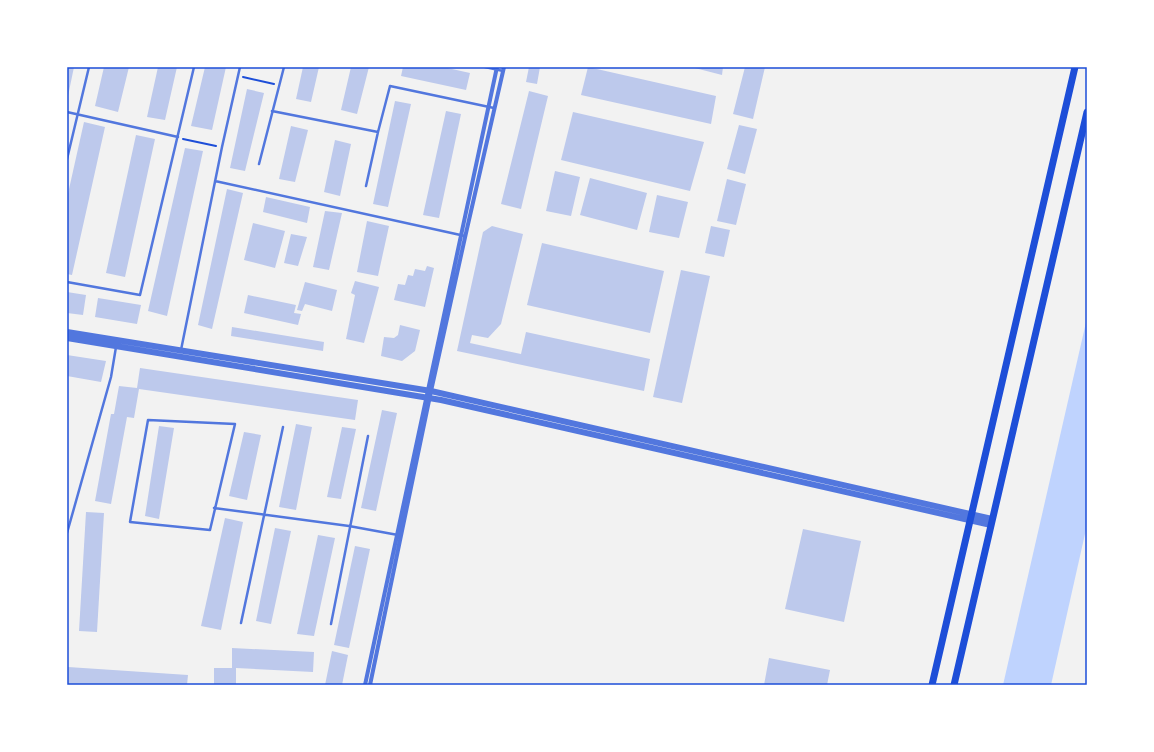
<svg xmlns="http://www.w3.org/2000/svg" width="1154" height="752" font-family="'Golos Text',sans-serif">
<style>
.water{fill:#bfd3fe}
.building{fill:#bdc9ec}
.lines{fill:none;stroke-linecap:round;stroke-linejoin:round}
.path{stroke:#1d4ed8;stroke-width:2}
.service{stroke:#5277de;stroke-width:2.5}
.minor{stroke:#5277de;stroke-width:4}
.tertiary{stroke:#5277de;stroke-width:6}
.secondary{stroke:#1d4ed8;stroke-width:7}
.neatline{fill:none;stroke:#1d4ed8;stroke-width:1.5}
</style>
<rect width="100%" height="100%" fill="#f2f2f2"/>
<!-- water -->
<path class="water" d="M 1087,318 L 1087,525 L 1051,685 L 1003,685 Z"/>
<!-- building -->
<path class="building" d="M 67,67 L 74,67 L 68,96 L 67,96 Z
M 104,67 L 129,67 L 118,112 L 95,106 Z
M 158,67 L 177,67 L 165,120 L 147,117 Z
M 205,67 L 226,67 L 212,130 L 191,126 Z
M 303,67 L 319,67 L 311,102 L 296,99 Z
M 351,67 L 369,67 L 357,114 L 341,110 Z
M 403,67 L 443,67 L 470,73 L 466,90 L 401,76 Z
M 529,67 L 540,67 L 537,84 L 526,82 Z
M 588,67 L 716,96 L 711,124 L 581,95 Z
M 691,67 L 723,67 L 722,75 Z
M 745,67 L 765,67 L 753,119 L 733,114 Z
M 247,89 L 264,93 L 245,171 L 230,168 Z
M 529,91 L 548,96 L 521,209 L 501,204 Z
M 395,101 L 411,104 L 388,207 L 373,204 Z
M 446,111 L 461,114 L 439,218 L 423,215 Z
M 573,112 L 704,142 L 690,191 L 561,160 Z
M 84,122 L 105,127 L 72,275 L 67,274 L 67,198 Z
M 739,125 L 757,129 L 745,174 L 727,169 Z
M 291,126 L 308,130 L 295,182 L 279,179 Z
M 136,135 L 155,139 L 125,277 L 106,273 Z
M 335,140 L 351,144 L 340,196 L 324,192 Z
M 185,148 L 203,151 L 167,316 L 148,311 Z
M 555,171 L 580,177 L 571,216 L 546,211 Z
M 590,178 L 647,193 L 637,230 L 580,215 Z
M 727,179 L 746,184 L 736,225 L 717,221 Z
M 227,189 L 243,193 L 212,329 L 198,325 Z
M 657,195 L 688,202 L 679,238 L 649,232 Z
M 266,197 L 310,207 L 307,223 L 263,212 Z
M 325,211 L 342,213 L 329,270 L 313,267 Z
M 367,221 L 389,226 L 378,276 L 357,272 Z
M 253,223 L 285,231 L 275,268 L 244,260 Z
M 492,226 L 523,234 L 501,324 L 488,338 L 472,335 L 470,343 L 521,354 L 526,332 L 650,359 L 644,391 L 457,351 L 483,232 Z
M 711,226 L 730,230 L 724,257 L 705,253 Z
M 291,234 L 307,237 L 298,266 L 284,263 Z
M 542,243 L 664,271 L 650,333 L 527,305 Z
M 427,266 L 434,268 L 425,307 L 394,300 L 398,284 L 405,285 L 408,275 L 413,276 L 415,269 L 425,271 Z
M 681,270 L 710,276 L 682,403 L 653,397 Z
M 355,281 L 379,287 L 364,343 L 346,339 L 355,295 L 351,293 Z
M 305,282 L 337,290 L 332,311 L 305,304 L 302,311 L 297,310 Z
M 67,292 L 86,295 L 83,315 L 67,313 Z
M 248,295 L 296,305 L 294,313 L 301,314 L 298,325 L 244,313 Z
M 98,298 L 141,305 L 137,324 L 95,317 Z
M 400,325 L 420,330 L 415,351 L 402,361 L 381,356 L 384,337 L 394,338 L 398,335 Z
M 232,327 L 324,342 L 323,351 L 231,336 Z
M 67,355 L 106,361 L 101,382 L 67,376 Z
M 140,368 L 358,400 L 355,420 L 139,389 L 134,418 L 127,417 L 111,504 L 95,501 L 111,414 L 114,414 L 119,386 L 137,388 Z
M 382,410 L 397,413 L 376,511 L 361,508 Z
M 296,424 L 312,427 L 296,510 L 279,507 Z
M 159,426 L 174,428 L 159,519 L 145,516 Z
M 342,427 L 356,429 L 341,499 L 327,497 Z
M 244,432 L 261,435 L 247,500 L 229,496 Z
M 86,512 L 104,513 L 97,632 L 79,631 Z
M 225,518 L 243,522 L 221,630 L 201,626 Z
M 275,528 L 291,531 L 271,624 L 256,621 Z
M 803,529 L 861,541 L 844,622 L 785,609 Z
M 318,535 L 335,538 L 314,636 L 297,634 Z
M 355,546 L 370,549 L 349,648 L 334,645 Z
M 232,648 L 314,652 L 313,672 L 236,668 L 236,685 L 214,685 L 214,668 L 232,668 Z
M 332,651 L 348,655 L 342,685 L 325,685 Z
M 769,658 L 830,670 L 827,685 L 764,685 Z
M 68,667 L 188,675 L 187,685 L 67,685 Z"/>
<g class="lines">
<!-- path -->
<path class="path" d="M 243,77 L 274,84
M 183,139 L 216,146"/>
<!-- service -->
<path class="service" d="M 485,67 L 503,71
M 272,111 L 378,132 L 390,86 L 494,108
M 67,112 L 178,137
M 67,159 L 89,67
M 259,164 L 284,67
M 215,181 L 465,236
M 366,186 L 378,132
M 67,282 L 140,295 L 194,67
M 181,350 L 222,147 L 240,67
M 148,420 L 235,424 L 210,530 L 130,522 Z
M 214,508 L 349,526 L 398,535
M 67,533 L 111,377 L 116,347
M 241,623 L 283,427
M 331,624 L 368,436"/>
<!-- minor -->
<path class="minor" d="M 365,685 L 497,67
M 370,685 L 431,391 L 466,233 L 504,67"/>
<!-- tertiary -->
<path class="tertiary" d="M 67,332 L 431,391 L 992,519
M 67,338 L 441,400 L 991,525"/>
<!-- secondary -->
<path class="secondary" d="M 932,685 L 1075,67
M 954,685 L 1087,112"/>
</g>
<!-- border -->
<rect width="1154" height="752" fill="none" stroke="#ffffff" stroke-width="136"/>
<rect x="68" y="68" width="1018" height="616" class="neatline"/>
</svg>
